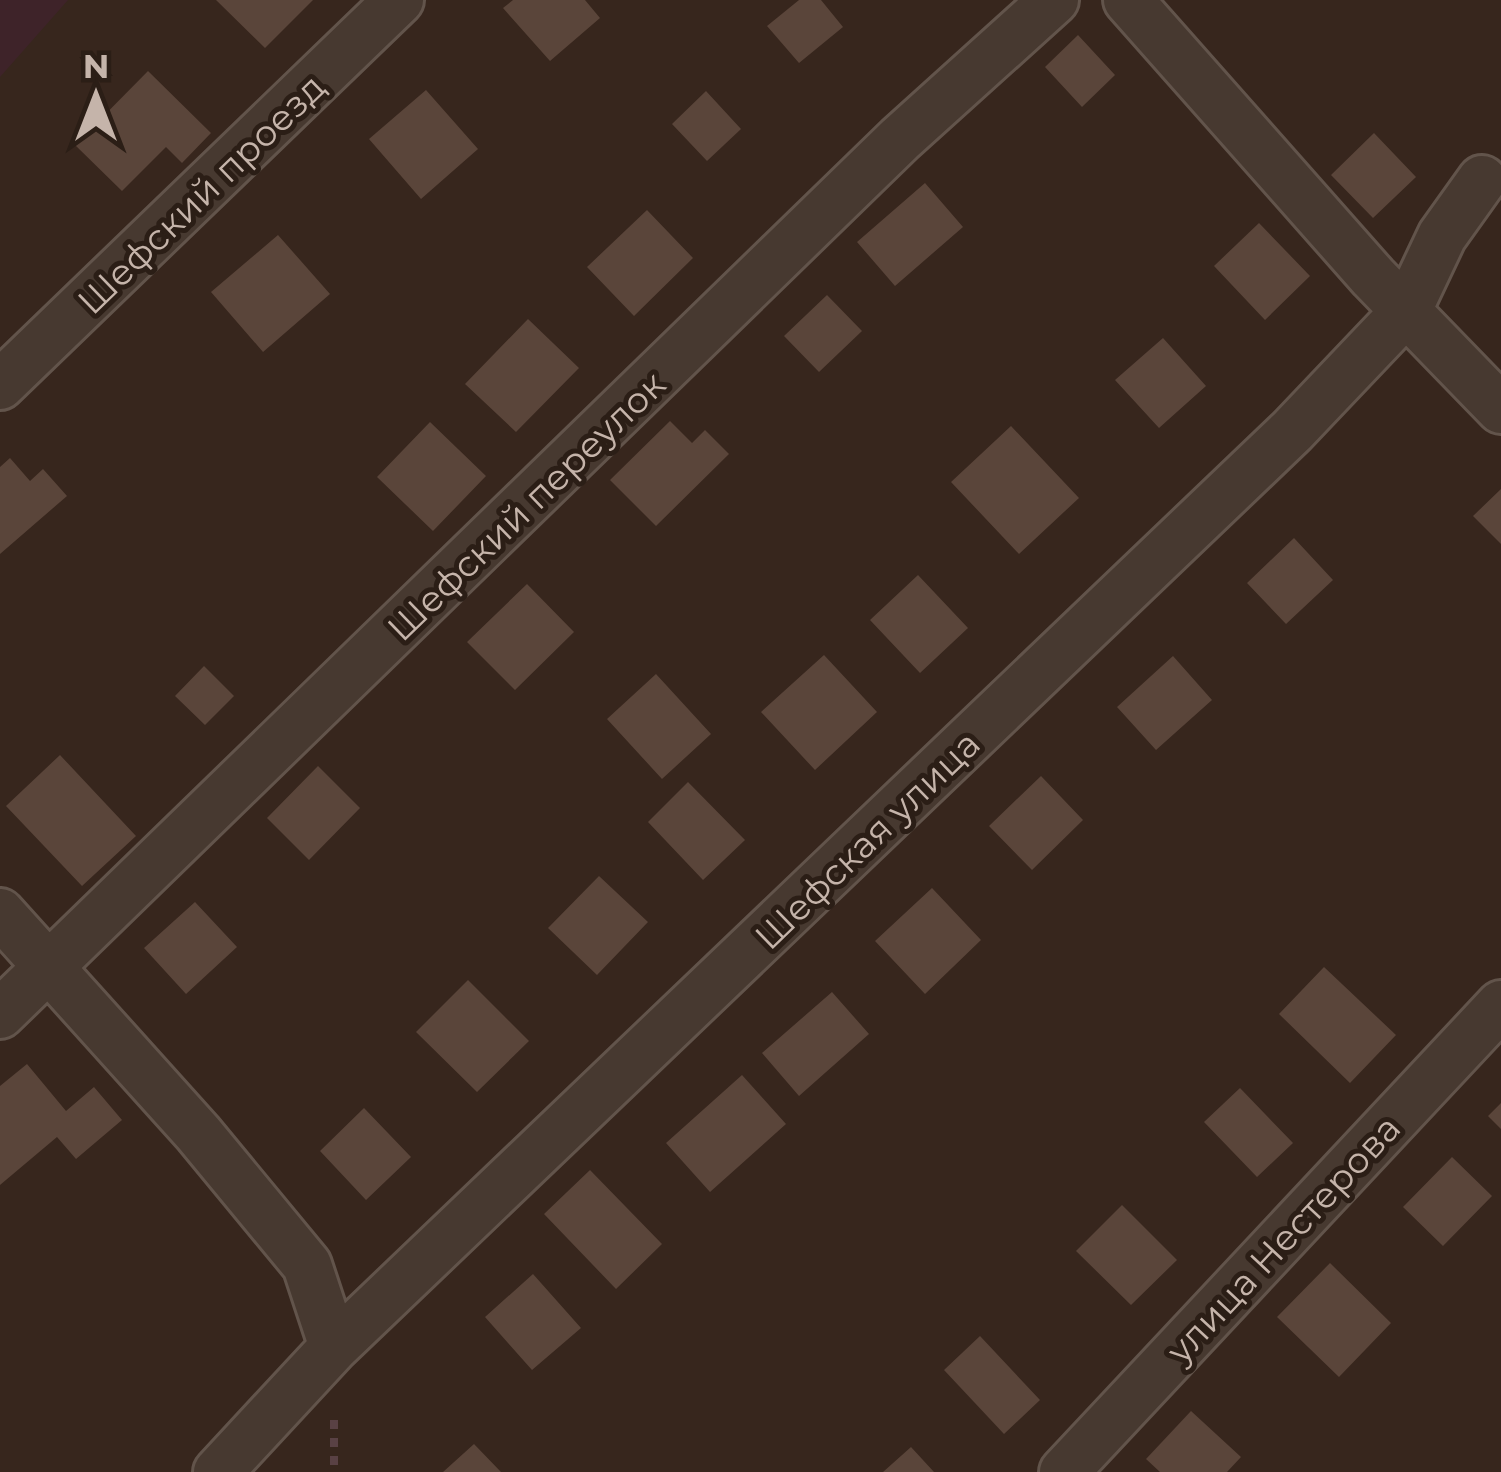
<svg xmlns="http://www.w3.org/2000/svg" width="1501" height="1472" font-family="Montserrat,sans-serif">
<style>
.green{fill:#3e2329}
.building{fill:#5a453a}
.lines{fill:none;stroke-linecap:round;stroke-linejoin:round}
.minor-casing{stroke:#62544b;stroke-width:54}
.path{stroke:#594144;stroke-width:8;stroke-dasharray:9 9;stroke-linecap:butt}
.minor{stroke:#473930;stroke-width:48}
.labels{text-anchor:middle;stroke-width:10;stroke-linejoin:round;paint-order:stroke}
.street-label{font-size:36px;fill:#c5b4aa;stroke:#2b1e16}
</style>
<rect width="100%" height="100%" fill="#37261d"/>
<!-- green -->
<path class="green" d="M 0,0 L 68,0 L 0,77 Z"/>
<!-- building -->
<path class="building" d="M 216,0 L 313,0 L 265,48 Z
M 513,0 L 585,0 L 600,18 L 550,61 L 503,8 Z
M 799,0 L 821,0 L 843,27 L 799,63 L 767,26 Z
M 1078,35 L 1115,75 L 1082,107 L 1045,67 Z
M 148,71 L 211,133 L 182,163 L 166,147 L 122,191 L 75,145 Z
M 426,90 L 478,149 L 421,199 L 369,139 Z
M 706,91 L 741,129 L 707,161 L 672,124 Z
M 1374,133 L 1416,177 L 1373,218 L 1331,175 Z
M 925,183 L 963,227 L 895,286 L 857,242 Z
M 647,210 L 693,258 L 634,316 L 587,267 Z
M 1259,223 L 1310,276 L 1265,320 L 1214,266 Z
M 278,235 L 330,294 L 263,352 L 211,292 Z
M 827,295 L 862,331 L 819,372 L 784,336 Z
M 528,319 L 579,368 L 516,432 L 465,384 Z
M 1163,338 L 1206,386 L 1159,428 L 1115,380 Z
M 670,421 L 692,443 L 705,430 L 729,454 L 656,526 L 610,480 Z
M 430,422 L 486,476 L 433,531 L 377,477 Z
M 1011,426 L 1079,498 L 1019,554 L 951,482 Z
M 10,458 L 30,481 L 43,469 L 67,496 L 0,554 L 0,467 Z
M 1501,489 L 1501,544 L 1473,516 Z
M 1294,538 L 1333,580 L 1286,624 L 1247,583 Z
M 918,575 L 968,628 L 920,673 L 870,620 Z
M 527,584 L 574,632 L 515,690 L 467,642 Z
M 824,655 L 877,712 L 815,770 L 761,712 Z
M 1173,656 L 1212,700 L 1156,750 L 1117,707 Z
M 204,666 L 234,696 L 205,725 L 175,696 Z
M 656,674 L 711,734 L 662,779 L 607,719 Z
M 60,755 L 136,836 L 82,886 L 6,806 Z
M 318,766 L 360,808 L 309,860 L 267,818 Z
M 1041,776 L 1083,820 L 1032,870 L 989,826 Z
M 688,782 L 745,840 L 703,880 L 648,822 Z
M 599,876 L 648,922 L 597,975 L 548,928 Z
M 932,888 L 981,940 L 925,994 L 875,941 Z
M 195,902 L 237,947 L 186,994 L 144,948 Z
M 1324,967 L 1396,1035 L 1350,1083 L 1279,1014 Z
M 468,980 L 529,1041 L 477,1092 L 416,1032 Z
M 832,992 L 869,1034 L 799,1096 L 762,1053 Z
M 27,1064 L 66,1111 L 94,1087 L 122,1120 L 76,1159 L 57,1137 L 0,1185 L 0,1086 Z
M 742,1075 L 786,1124 L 710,1192 L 666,1143 Z
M 1240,1088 L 1293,1143 L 1257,1177 L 1204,1122 Z
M 1501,1103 L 1501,1129 L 1488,1116 Z
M 364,1108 L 411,1157 L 366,1200 L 320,1151 Z
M 1452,1157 L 1492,1196 L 1443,1246 L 1403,1207 Z
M 590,1170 L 662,1244 L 616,1289 L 544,1214 Z
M 1122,1205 L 1177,1260 L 1131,1305 L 1076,1251 Z
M 1330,1263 L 1391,1323 L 1339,1377 L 1277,1317 Z
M 533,1274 L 581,1328 L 532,1370 L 485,1317 Z
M 980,1336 L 1040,1400 L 1004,1434 L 944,1370 Z
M 1191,1411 L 1241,1457 L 1227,1472 L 1160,1472 L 1146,1459 Z
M 474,1444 L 501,1472 L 443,1472 Z
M 911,1447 L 934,1472 L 883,1472 Z"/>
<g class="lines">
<!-- minor casing -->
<g class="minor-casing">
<path id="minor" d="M 1128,0 L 1373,277 L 1501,409
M 0,385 L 399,0
M 0,913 L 198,1133 L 307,1265 L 334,1347
M 0,1014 L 900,139 L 1054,0
M 218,1472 L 334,1347 L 1292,431 L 1407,310 L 1442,236 L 1482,180
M 1064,1472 L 1501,1005"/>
</g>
<!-- path -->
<path class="path" d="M 334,1420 L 334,1472"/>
<!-- minor -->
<use href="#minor" class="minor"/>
</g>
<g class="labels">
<!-- street labels -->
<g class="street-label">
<text transform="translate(201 194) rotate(-44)" y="13">Шефский проезд</text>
<text transform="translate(526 506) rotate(-44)" y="13">Шефский переулок</text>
<text transform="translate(867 840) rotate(-44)" y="13">Шефская улица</text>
<text transform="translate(1283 1239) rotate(-47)" y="13">улица Нестерова</text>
</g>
</g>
<!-- north arrow -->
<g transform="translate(96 96)" stroke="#2b1e16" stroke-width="9" paint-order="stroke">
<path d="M0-9L21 45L0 30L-21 45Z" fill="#c5b4aa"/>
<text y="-18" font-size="33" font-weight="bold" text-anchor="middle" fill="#c5b4aa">N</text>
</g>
</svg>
